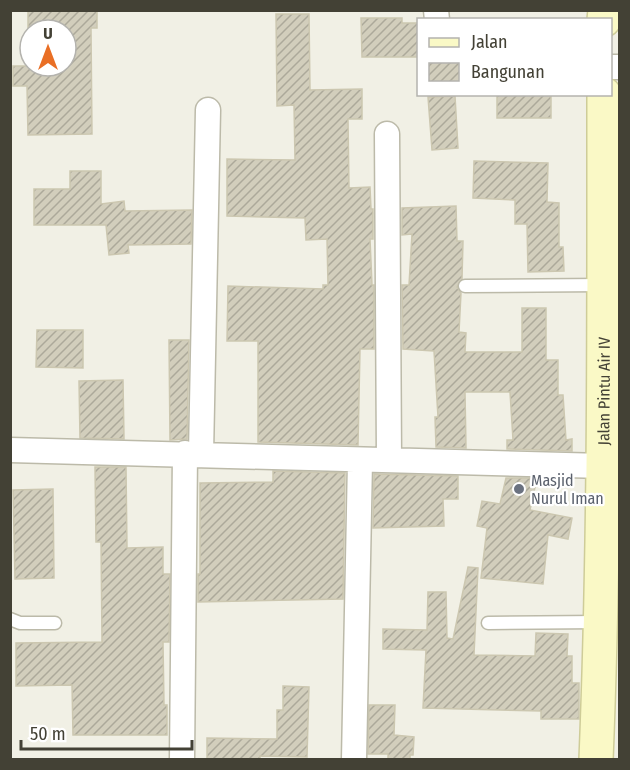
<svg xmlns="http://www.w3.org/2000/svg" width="630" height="770" font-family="'Fira Sans Condensed',sans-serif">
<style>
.building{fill:url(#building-hatch);stroke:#ccc7b0;stroke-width:1.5}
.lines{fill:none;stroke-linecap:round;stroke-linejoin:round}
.lane-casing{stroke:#bcbaa9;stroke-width:15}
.street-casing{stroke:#bcbaa9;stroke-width:27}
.secondary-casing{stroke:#cecc98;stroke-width:36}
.lane{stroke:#fff;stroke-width:12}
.street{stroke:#fff;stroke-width:24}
.secondary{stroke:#faf9c6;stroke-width:33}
.worship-dot{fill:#6b7280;stroke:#fff;stroke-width:2}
.labels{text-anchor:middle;stroke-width:4.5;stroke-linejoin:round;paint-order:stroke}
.street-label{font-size:16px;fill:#434135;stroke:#fff}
.worship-label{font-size:16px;fill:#5b616d;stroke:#fff;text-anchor:start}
</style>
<defs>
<pattern id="building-hatch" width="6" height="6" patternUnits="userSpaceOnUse" patternTransform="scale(1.5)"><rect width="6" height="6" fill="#d2cebc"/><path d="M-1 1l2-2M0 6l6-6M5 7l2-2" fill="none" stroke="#aca99a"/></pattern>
</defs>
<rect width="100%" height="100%" fill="#f1f0e5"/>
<!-- building -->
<path class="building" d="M 28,10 L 97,10 L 97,28 L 91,28 L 92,134 L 28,135 L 27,86 L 13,86 L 13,66 L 66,66 L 66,28 L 28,28 Z
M 276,14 L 309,14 L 310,90 L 362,89 L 362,119 L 348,119 L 349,188 L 370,187 L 371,209 L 373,209 L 373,239 L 370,239 L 372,285 L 374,285 L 374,349 L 360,349 L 358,445 L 258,442 L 258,341 L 227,341 L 228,286 L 323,289 L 323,285 L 328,285 L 327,239 L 306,240 L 305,218 L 227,216 L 227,159 L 295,160 L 294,105 L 277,106 Z
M 361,18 L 402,18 L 402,23 L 418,23 L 418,57 L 362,57 Z
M 497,94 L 551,94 L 551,118 L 497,118 Z
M 455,96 L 458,148 L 432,150 L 428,97 Z
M 474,161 L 548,163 L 547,202 L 559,203 L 559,247 L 563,247 L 564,271 L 528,272 L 527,224 L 515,224 L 515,200 L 473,198 Z
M 70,171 L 101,171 L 101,204 L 124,201 L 125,211 L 192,210 L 191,244 L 128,245 L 129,253 L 109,255 L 106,225 L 34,225 L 34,189 L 70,189 Z
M 456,206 L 457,241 L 463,241 L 462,279 L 457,287 L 461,293 L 459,332 L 466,333 L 465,352 L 522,352 L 522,308 L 546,308 L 546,360 L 558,360 L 558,395 L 563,395 L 566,440 L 572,439 L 572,451 L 507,449 L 507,440 L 513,440 L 510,392 L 465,392 L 466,448 L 436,447 L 435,417 L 438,417 L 434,351 L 403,349 L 402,285 L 409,285 L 412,234 L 402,235 L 402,208 Z
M 37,330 L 83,330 L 83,368 L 36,367 Z
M 169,340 L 189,340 L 187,439 L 170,440 Z
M 123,380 L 124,439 L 80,438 L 79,381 Z
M 95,467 L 126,467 L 127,548 L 163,547 L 163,574 L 170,574 L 169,642 L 163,642 L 164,705 L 167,705 L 167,735 L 73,735 L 72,685 L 16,686 L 16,643 L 102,642 L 101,542 L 96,542 Z
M 273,471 L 345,473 L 343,599 L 198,602 L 198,574 L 200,574 L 200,483 L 273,482 Z
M 374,474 L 458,476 L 458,499 L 443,499 L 444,526 L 373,528 Z
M 506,478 L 537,478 L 530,510 L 572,518 L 568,539 L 548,535 L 543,584 L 481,578 L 487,528 L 477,526 L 482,501 L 500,504 Z
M 53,489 L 54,578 L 15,579 L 13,490 Z
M 468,567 L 478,568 L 474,655 L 535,656 L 536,633 L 568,634 L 567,656 L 572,656 L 572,683 L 579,683 L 579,719 L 541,719 L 541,711 L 423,708 L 426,650 L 383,649 L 383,629 L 427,630 L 428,592 L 446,592 L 447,638 L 453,639 Z
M 283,686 L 309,687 L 307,757 L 260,756 L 260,759 L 207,759 L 207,738 L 277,739 L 277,710 L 283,710 Z
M 369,705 L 395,705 L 394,735 L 414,737 L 413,755 L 410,755 L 410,759 L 388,759 L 388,754 L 368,754 Z"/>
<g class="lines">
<!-- lane casing -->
<g class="lane-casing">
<path id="lane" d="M 465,286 L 603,285
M 10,619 L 20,623 L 55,623
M 488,623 L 600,622"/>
</g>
<!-- street casing -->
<g class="street-casing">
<path id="street" d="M 436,10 L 437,20
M 610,67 L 620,67
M 387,134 L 389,459
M 10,450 L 604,466
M 201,454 L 208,110
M 182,760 L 185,453
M 354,760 L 360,461"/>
</g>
<!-- secondary casing -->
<g class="secondary-casing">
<g id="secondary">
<path d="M 604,20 L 605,10"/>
<path id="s1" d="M 596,760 C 605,538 604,316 604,94"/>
</g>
</g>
<!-- lane -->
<use href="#lane" class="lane"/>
<!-- street -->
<use href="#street" class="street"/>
<!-- secondary -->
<use href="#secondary" class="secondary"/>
</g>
<!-- markers -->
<circle class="worship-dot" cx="519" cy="489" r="6"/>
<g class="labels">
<!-- street labels -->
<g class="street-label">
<text dy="6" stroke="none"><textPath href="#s1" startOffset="369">Jalan Pintu Air IV</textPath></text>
</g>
<!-- worship labels -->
<g class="worship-label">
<text x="531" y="486">Masjid<tspan x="531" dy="18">Nurul Iman</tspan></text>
</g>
</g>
<!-- border -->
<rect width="630" height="770" fill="none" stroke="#434135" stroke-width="24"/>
<!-- legend -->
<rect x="417" y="18" width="195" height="78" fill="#ffffff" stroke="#b4b3ae" stroke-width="1.5"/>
<rect x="429" y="38" width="30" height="9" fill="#faf9c6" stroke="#b4b3ae" stroke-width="1.5"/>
<text x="471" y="48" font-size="18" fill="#434135">Jalan</text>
<rect x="429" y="63" width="30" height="18" fill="url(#building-hatch)" stroke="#b4b3ae" stroke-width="1.5"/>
<text x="471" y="78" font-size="18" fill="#434135">Bangunan</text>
<!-- north arrow -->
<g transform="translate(48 48)"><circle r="28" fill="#ffffff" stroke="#b4b3ae" stroke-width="1.5"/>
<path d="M0-4.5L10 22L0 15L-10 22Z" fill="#e96f25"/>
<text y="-9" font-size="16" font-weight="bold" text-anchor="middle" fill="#434135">U</text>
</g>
<!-- scale -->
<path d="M21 740v9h171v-9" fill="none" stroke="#434135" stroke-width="3"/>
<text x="30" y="740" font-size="18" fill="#434135" stroke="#ffffff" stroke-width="4.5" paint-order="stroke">50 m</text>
</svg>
